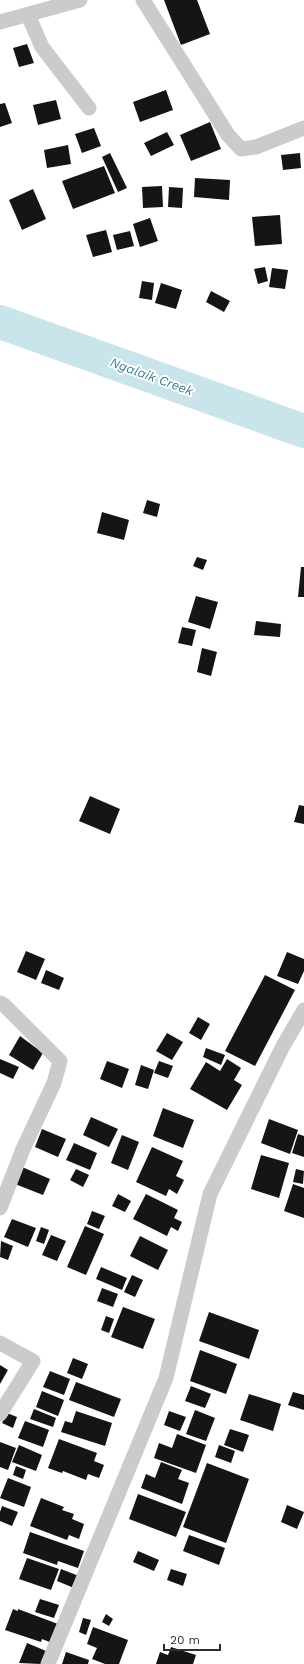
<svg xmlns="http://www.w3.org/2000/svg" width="304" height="1664" font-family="'Work Sans',sans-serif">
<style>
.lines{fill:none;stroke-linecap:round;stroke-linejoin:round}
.river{stroke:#c9e4ea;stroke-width:34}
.building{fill:#151515}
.street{stroke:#cbcbcb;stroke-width:15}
.labels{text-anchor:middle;stroke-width:4;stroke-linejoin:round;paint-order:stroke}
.water-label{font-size:13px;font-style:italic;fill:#3f7e8d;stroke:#fff}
</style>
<rect width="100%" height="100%" fill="#fff"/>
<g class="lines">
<!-- river -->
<path class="river" d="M 0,322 L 304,431"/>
</g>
<!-- building -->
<path class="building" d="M 164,0 L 197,0 L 210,34 L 181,45 Z
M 27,44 L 34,63 L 19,67 L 13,48 Z
M 166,90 L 173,110 L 140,122 L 133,102 Z
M 56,100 L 61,119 L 38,125 L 33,105 Z
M 5,103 L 12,123 L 0,127 L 0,104 Z
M 210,122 L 221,149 L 191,161 L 180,135 Z
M 94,128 L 101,146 L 82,153 L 75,134 Z
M 167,132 L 174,145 L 151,156 L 144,143 Z
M 68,145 L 71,164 L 47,168 L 44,150 Z
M 110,153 L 127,188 L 118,192 L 102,157 Z
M 300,153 L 301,168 L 283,170 L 281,155 Z
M 104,166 L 115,193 L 73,209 L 62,181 Z
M 195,178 L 230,180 L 229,200 L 194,197 Z
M 162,186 L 163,207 L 143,208 L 142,187 Z
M 169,187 L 183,188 L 182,208 L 168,207 Z
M 33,189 L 46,219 L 22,230 L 9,200 Z
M 280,215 L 282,244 L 255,246 L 252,217 Z
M 150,218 L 158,241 L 140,247 L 133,224 Z
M 106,230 L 112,252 L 93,257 L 86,235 Z
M 130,231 L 134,246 L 117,250 L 113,235 Z
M 265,267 L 268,281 L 258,284 L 254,269 Z
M 272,268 L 288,270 L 285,289 L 269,287 Z
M 142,281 L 154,283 L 152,300 L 139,298 Z
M 161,283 L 182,290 L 176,309 L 155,303 Z
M 211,291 L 230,301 L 224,312 L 206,302 Z
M 147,500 L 160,504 L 157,517 L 143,513 Z
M 102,512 L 129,520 L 124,540 L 97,533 Z
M 197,557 L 207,560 L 203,570 L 193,566 Z
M 301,567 L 304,567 L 304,597 L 298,597 Z
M 196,596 L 218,602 L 210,629 L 188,622 Z
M 256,621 L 281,624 L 280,637 L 254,635 Z
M 182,627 L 196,630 L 192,646 L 178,643 Z
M 202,648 L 217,652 L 211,676 L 197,672 Z
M 90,796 L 120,809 L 110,834 L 79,821 Z
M 299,805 L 304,806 L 304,824 L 294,822 Z
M 26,951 L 45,959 L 36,980 L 17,972 Z
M 287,952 L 304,959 L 304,971 L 298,984 L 277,976 Z
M 46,970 L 64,978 L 59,990 L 41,983 Z
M 265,975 L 295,990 L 255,1066 L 225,1051 Z
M 198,1017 L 210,1024 L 201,1040 L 189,1033 Z
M 167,1033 L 183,1042 L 172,1060 L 156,1051 Z
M 20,1036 L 43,1053 L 33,1070 L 9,1055 Z
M 206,1048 L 225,1055 L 221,1065 L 203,1057 Z
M 0,1059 L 19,1067 L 13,1079 L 0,1073 Z
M 227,1059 L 241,1068 L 234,1080 L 242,1085 L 227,1110 L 190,1089 L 206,1062 L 220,1071 Z
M 107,1061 L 129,1069 L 122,1088 L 100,1079 Z
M 159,1061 L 173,1066 L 168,1078 L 154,1073 Z
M 141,1065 L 154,1070 L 148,1089 L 135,1085 Z
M 163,1108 L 194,1120 L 183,1148 L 153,1136 Z
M 91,1117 L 118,1129 L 109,1147 L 83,1135 Z
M 269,1119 L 298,1130 L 290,1154 L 261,1143 Z
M 42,1129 L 66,1139 L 58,1157 L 35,1147 Z
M 298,1134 L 304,1136 L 304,1157 L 292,1153 Z
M 122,1135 L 139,1142 L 128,1170 L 111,1163 Z
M 74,1143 L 97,1153 L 90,1170 L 66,1160 Z
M 152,1147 L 183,1161 L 176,1176 L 184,1180 L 177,1194 L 169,1189 L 166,1196 L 136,1182 Z
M 261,1155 L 289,1163 L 279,1198 L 251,1189 Z
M 22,1167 L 50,1179 L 43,1195 L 15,1184 Z
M 76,1169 L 89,1175 L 83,1187 L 70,1180 Z
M 296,1169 L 304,1171 L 303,1184 L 293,1182 Z
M 293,1184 L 304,1188 L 304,1218 L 284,1211 Z
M 118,1194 L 131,1201 L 125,1212 L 112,1206 Z
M 146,1194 L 178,1210 L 174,1218 L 182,1222 L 178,1231 L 171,1227 L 167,1236 L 133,1219 Z
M 92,1211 L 105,1216 L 99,1229 L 87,1224 Z
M 12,1219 L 36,1228 L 28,1247 L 4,1237 Z
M 85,1226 L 104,1234 L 86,1275 L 67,1267 Z
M 41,1227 L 49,1230 L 44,1244 L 36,1241 Z
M 51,1235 L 66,1241 L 57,1261 L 42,1255 Z
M 140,1236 L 168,1250 L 158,1270 L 130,1256 Z
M 1,1241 L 13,1246 L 8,1260 L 0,1257 Z
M 101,1267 L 127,1278 L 122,1290 L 96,1279 Z
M 132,1275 L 143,1280 L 135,1297 L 124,1292 Z
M 102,1288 L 118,1294 L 113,1307 L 97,1301 Z
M 123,1307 L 155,1319 L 143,1349 L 111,1337 Z
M 209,1312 L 259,1330 L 249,1359 L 199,1341 Z
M 106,1316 L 114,1319 L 109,1333 L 101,1330 Z
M 200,1350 L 237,1364 L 226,1394 L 190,1381 Z
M 73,1358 L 88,1364 L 82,1379 L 67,1373 Z
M 0,1365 L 8,1370 L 0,1384 Z
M 50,1371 L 70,1379 L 64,1395 L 43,1387 Z
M 76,1382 L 121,1399 L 114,1417 L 69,1400 Z
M 191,1386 L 211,1394 L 205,1408 L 185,1401 Z
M 42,1391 L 64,1400 L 58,1416 L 36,1407 Z
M 293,1392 L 304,1395 L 304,1410 L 288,1405 Z
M 249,1394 L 281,1404 L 273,1431 L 240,1420 Z
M 34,1409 L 56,1418 L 53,1427 L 30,1419 Z
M 195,1410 L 215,1418 L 206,1441 L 186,1434 Z
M 76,1411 L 112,1423 L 105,1446 L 61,1432 L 65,1421 L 72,1423 Z
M 169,1411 L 186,1417 L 180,1431 L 164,1425 Z
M 7,1413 L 17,1417 L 13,1428 L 2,1423 Z
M 25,1421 L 49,1430 L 43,1447 L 18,1438 Z
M 230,1429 L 249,1435 L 243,1452 L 224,1445 Z
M 177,1434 L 206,1445 L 196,1473 L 154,1458 L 159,1443 L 172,1448 Z
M 59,1439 L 97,1453 L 94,1461 L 104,1465 L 99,1478 L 88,1474 L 86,1480 L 63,1471 L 62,1473 L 48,1468 Z
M 0,1442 L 16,1448 L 8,1470 L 0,1467 Z
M 19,1445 L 42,1455 L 36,1471 L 12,1462 Z
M 219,1445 L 235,1451 L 231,1463 L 215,1457 Z
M 161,1462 L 182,1470 L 178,1479 L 189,1483 L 182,1504 L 141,1488 L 146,1474 L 155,1478 Z
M 207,1463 L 249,1479 L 226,1543 L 183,1527 Z
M 16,1466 L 26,1470 L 23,1479 L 13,1475 Z
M 8,1478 L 31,1487 L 24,1507 L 0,1498 Z
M 138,1494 L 186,1512 L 176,1537 L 129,1519 Z
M 41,1498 L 64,1507 L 62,1510 L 74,1514 L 72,1519 L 84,1524 L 79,1539 L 69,1535 L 67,1540 L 30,1526 Z
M 287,1505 L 304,1512 L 297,1529 L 281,1522 Z
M 2,1506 L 18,1512 L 12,1526 L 0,1521 L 0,1512 Z
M 30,1532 L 84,1551 L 78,1568 L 58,1561 L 57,1565 L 23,1553 Z
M 189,1535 L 225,1548 L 219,1565 L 183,1551 Z
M 138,1551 L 159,1560 L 154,1571 L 133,1562 Z
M 27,1558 L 59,1569 L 51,1590 L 19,1579 Z
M 61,1569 L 79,1576 L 74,1588 L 57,1581 Z
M 171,1569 L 187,1574 L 183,1586 L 167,1580 Z
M 40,1599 L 59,1605 L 54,1618 L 35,1612 Z
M 13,1609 L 18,1611 L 18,1609 L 58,1624 L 52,1643 L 42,1639 L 41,1642 L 5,1630 Z
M 106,1614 L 113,1619 L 109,1626 L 102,1622 Z
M 83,1618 L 91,1620 L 86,1635 L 79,1632 Z
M 93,1627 L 128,1640 L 119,1664 L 105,1664 L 92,1659 L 97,1648 L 87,1644 Z
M 27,1643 L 46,1651 L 41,1664 L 19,1663 Z
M 171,1647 L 196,1655 L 193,1664 L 156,1664 L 160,1652 L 168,1655 Z
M 66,1652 L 89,1660 L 88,1664 L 62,1664 Z"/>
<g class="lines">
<!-- street -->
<path class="street" d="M 143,0 L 228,135 L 241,149 L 256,147 L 304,128
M 28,15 L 42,47 L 89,108
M 0,22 L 80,0
M 0,1003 L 4,1005 L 60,1061 L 54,1083 L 23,1149 L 0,1208
M 0,1343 L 33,1361 L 0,1414
M 48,1664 L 166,1378 L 210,1194 L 283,1046 L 304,1010"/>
</g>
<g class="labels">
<!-- water labels -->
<g class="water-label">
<text transform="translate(152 376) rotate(20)" y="5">Ngalaik Creek</text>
</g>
</g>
<!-- scale -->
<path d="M164 1644v6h56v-6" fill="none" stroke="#2e2e2e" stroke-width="2"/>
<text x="170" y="1644" font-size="12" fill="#2e2e2e" stroke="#ffffff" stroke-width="3" paint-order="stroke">20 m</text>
</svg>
